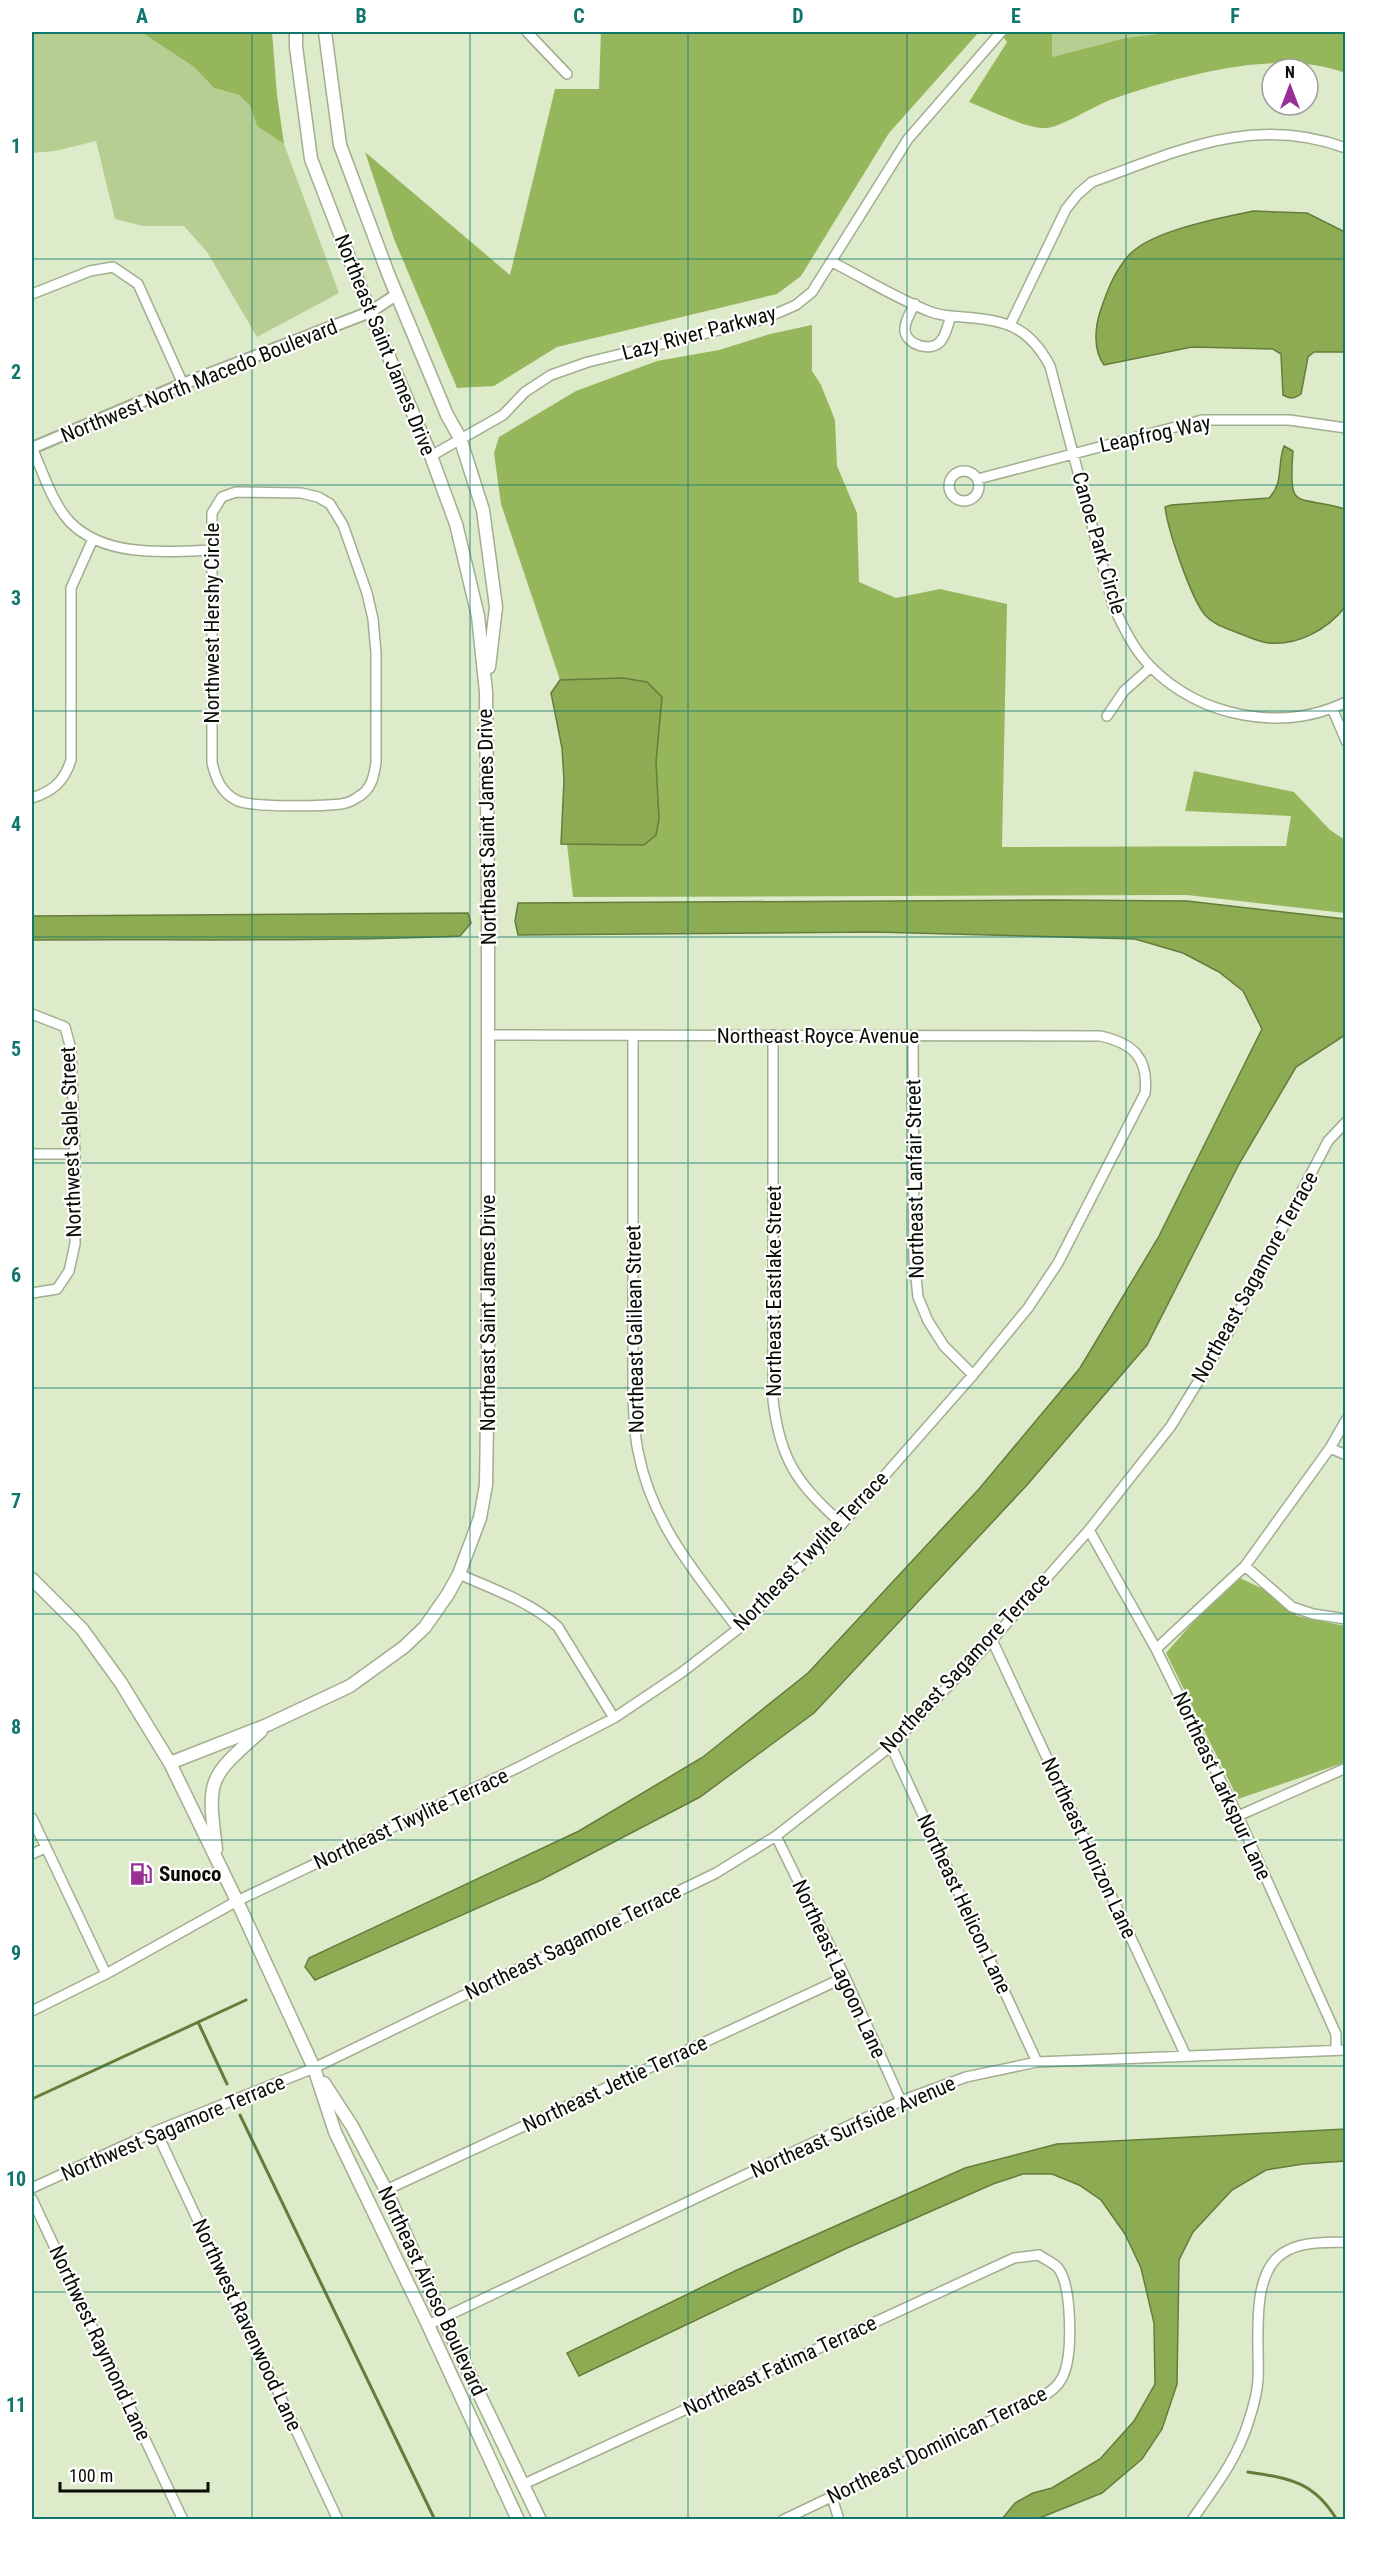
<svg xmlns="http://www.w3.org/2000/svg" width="1377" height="2551" font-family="'Roboto Condensed',sans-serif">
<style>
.green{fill:#b7ce93}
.forest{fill:#96b65c}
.water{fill:#8cab52;stroke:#657c3b;stroke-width:1.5}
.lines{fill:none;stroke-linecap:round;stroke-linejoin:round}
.stream{stroke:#657c3b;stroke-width:3}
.minor-casing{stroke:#a1ae8f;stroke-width:12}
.tertiary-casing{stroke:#a1ae8f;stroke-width:14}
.secondary-casing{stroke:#a1ae8f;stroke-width:15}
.minor{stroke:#fff;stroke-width:9}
.tertiary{stroke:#fff;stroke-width:10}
.secondary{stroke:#fff;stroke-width:12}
.grid{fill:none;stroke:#0f766e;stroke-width:1.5;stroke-opacity:0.55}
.labels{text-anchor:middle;stroke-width:4.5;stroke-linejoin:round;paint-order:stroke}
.street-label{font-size:21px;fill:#090d04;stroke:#fff}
.poi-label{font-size:21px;font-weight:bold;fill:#090d04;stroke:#fff;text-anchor:start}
.neatline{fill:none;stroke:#0f766e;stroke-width:2}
.grid-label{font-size:20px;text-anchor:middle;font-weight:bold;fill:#0f766e}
</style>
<rect width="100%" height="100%" fill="#ddebcb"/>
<!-- green -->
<path class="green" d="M 32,32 L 141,32 L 194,67 L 214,88 L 239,95 L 250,106 L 257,126 L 284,144 L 339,293 L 257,337 L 207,252 L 184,226 L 143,226 L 115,219 L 96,141 L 55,151 L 32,153 Z
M 1052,32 L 1174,32 L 1125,38 L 1052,57 Z"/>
<!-- forest -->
<path class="forest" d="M 141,32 L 272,32 L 277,95 L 284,144 L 257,126 L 250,106 L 239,95 L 214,88 L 194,67 Z
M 601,32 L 979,32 L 889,133 L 801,276 L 777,294 L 557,347 L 494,386 L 457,388 L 394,239 L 365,152 L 510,275 L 555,89 L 599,89 Z
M 1006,32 L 1052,32 L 1052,57 L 1125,38 L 1174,32 L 1345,32 L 1345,73 C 1278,47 1176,77 1110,100 C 1094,106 1061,127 1047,128 C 1026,129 990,110 969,102 L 1007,42 L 1003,37 Z
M 812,325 L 812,371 L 821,385 L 835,420 L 837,466 L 857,513 L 859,582 L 896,598 L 940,589 L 1007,604 L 1002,847 L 1286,846 L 1291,816 L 1185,811 L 1194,771 L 1294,792 L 1330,830 L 1345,840 L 1345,913 L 1187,895 L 573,897 L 567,844 L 644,845 L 659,819 L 656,762 L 623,678 L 560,680 L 501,504 L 494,453 L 499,437 L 576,391 L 657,361 L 719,350 L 770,334 Z
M 1240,1578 L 1263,1589 L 1297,1616 L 1345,1626 L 1346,1762 L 1238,1799 L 1166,1653 L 1195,1620 Z"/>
<!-- water -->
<path class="water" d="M 1253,211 L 1307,213 L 1345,232 L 1345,352 L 1314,352 L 1308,357 L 1301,394 C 1294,399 1290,399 1283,395 L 1281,354 L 1273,349 L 1192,347 L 1104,365 C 1093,350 1095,328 1100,312 C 1107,291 1114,272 1129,255 C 1152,230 1221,218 1253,211 Z
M 1284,446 L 1293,451 C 1288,514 1296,494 1345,509 L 1345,607 C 1328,629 1298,646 1268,643 C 1256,641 1244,635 1233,631 C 1223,627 1213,624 1205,615 C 1191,598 1168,531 1165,507 L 1171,505 L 1269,498 C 1284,483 1277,464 1284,446 Z
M 623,678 L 647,682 L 662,697 L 656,762 L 659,819 L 656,835 L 644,845 L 561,844 L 564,780 L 562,748 L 551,693 L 560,680 Z
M 1053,900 L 1187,901 L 1345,919 L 1345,1035 L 1296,1067 L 1239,1164 L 1147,1345 L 1027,1485 L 814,1713 L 700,1797 L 541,1880 L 315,1980 L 305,1967 L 309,1958 L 579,1831 L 703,1757 L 808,1673 L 979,1489 L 1080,1368 L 1158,1238 L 1262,1029 L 1243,991 L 1219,972 L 1183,953 L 1135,939 L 874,932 L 518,935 L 515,921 L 518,903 Z
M 468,913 L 471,923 L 460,936 C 317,942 174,939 32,940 L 32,916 Z
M 1345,2129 L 1345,2161 L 1303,2164 L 1266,2170 L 1232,2190 L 1193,2232 L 1179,2260 L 1177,2384 L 1162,2429 L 1142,2459 L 1102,2493 L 1037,2519 L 1002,2519 L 1015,2503 L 1033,2493 L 1052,2488 L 1100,2459 L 1134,2421 L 1155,2384 L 1154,2323 L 1141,2268 L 1125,2234 L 1101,2200 L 1079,2185 L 1052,2174 L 1023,2174 L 993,2184 L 845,2249 L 579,2376 L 567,2353 L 737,2270 L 965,2168 L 1057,2144 Z"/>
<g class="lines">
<!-- stream -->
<path class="stream" d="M 198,2022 L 227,2084
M 32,2099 L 246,2000
M 240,2115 L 435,2520
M 1248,2472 C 1288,2478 1314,2481 1337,2520"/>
<!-- minor casing -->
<g class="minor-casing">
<path id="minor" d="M 527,32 L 567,74
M 832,262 C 864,278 897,299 931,312 C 941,316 953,316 963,317 C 1005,320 1029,326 1050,366 L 1113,605 C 1123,627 1134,650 1151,667 C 1200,717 1282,733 1346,702
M 32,294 L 90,271 L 113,267 L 138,284 L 183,384
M 915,304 C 911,311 904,322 905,331 C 907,345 930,352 940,342 C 946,336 948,324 951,316
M 1010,325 L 1066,209 L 1078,194 L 1092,182 C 1179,151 1252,114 1346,148
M 32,448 C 43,472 52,503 70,522 C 105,558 166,552 212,550
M 431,456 L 503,415 L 525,392 L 551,375 L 588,362 L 764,319 L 796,305 L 812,292 L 908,139 L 1001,32
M949 486a15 15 0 1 1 30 0a15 15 0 1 1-30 0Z
M 978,479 L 1202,420 L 1289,420 L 1346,428
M 236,492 L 301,493 L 318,497 L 330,504 L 343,525 L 367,593 L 373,619 L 376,653 L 376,762 C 374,776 372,789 358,797 C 354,800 347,803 341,804 C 323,806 250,808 236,800 C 221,792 216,779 212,763 L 212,513 L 222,497 Z
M 1332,708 L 1346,741
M 1107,716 L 1124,691 L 1151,667
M 32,798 C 53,791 64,782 71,760 L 71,588 L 93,539
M 32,1014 L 65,1027 L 71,1049 L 75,1154 L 75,1244 L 69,1271 L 57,1289 L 32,1293
M 633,1035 L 633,1396 C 634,1414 634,1433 638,1451 C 651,1522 696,1574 738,1629
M 773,1035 L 773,1400 C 780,1461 798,1484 842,1524
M 913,1036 L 914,1259 L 918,1297 L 928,1321 L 944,1346 L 973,1375
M 32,1154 L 75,1154
M 1330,1448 L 1346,1455
M 1089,1530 L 1156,1649 L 1238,1816 L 1336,2034 L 1336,2050
M 1245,1566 L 1292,1607 L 1313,1614 L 1346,1619
M 459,1574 C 492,1589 530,1601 558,1627 L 614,1718
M 992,1640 L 1186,2056
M 1156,1649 L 1245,1566 L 1330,1448 L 1346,1420
M 891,1746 L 1037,2062
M 1238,1816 L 1346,1768
M 32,1818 L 106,1974
M 776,1836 L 845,1977 L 901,2101
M 32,1854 L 45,1848
M 32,2011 L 106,1974 L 237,1901 L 519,1767 L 614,1718 L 681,1673 L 738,1629 L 842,1524 L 973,1375 L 1028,1308 L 1058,1263 L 1145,1093 C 1149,1058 1133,1043 1100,1036 L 488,1035
M 156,2131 L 338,2520
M 32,2188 L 156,2131 L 314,2068 L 716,1873 L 776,1836 L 891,1746 L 992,1640 L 1089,1530 L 1171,1426 L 1228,1333 L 1328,1141 L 1346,1122
M 386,2190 L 845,1977
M 32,2199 L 183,2520
M 428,2325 L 901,2101 L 966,2077 L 1037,2062 L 1346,2050
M 524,2484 L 1014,2258 L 1039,2255 C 1044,2259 1054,2263 1058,2268 C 1072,2285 1072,2350 1065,2371 C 1062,2381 1057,2387 1048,2393 L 783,2520
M 832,2497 L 839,2520
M 1192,2520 C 1214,2488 1238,2458 1249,2420 C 1253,2408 1257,2393 1258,2380 C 1260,2344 1249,2275 1283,2253 C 1301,2241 1325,2243 1346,2242"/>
</g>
<!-- tertiary casing -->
<g class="tertiary-casing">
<path id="tertiary" d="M 32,448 L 183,384 L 370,312 L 396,295"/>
</g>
<!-- secondary casing -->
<g class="secondary-casing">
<path id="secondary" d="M 325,32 L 340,145 L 389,276 L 447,415 L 460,438 L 483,510 L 496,607 L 489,667
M 32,1579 L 82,1629 L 121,1683 L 170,1763 L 237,1901 L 314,2068 L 335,2132 L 428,2325 L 518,2520
M 170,1763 L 267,1725 L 350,1686 L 404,1647 L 425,1627 L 448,1594 L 459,1574 L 480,1518 L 486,1485 L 488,1355 L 488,899 L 486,692 L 478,616 L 456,524 L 431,456 L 370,312 L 311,159 L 296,47 L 296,32
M 216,1849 C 207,1778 208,1778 261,1731
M 324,2083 L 352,2126 L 386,2190 L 443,2319 L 540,2520"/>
</g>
<!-- minor -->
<use href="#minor" class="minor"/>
<!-- tertiary -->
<use href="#tertiary" class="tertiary"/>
<!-- secondary -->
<use href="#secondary" class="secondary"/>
</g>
<!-- grid -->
<path class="grid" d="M 252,32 L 252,2520M 470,32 L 470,2520M 688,32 L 688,2520M 907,32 L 907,2520M 1126,32 L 1126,2520M 32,259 L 1346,259M 32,485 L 1346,485M 32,711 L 1346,711M 32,937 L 1346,937M 32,1163 L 1346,1163M 32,1388 L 1346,1388M 32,1614 L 1346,1614M 32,1840 L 1346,1840M 32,2066 L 1346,2066M 32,2292 L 1346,2292"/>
<!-- icons -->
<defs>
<g id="fuel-bare" transform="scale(1.8)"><path d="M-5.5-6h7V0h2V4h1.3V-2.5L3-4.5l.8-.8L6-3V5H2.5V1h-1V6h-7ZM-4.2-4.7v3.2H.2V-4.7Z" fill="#963095" stroke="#fff" stroke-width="2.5" paint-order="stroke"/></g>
</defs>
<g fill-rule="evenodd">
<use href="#fuel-bare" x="141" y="1874"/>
</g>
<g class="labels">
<!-- street labels -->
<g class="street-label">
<text transform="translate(699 333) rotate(-15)" y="7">Lazy River Parkway</text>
<text transform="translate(385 345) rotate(68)" y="7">Northeast Saint James Drive</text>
<text transform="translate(199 381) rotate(-22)" y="7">Northwest North Macedo Boulevard</text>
<text transform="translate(1155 434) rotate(-12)" y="7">Leapfrog Way</text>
<text transform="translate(1099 543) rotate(74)" y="7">Canoe Park Circle</text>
<text transform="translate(212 623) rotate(-90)" y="7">Northwest Hershy Circle</text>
<text transform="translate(487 827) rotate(-91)" y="7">Northeast Saint James Drive</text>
<text x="818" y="1043">Northeast Royce Avenue</text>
<text transform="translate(71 1142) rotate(-92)" y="7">Northwest Sable Street</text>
<text transform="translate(915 1179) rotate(-91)" y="7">Northeast Lanfair Street</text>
<text transform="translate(1255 1277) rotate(-61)" y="7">Northeast Sagamore Terrace</text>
<text transform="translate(774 1291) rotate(-90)" y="7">Northeast Eastlake Street</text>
<text transform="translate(488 1313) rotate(-90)" y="7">Northeast Saint James Drive</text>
<text transform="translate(635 1329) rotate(-91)" y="7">Northeast Galilean Street</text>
<text transform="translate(811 1551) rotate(-46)" y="7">Northeast Twylite Terrace</text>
<text transform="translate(965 1663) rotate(-47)" y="7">Northeast Sagamore Terrace</text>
<text transform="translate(1222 1786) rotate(65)" y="7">Northeast Larkspur Lane</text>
<text transform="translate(411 1819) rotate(-25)" y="7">Northeast Twylite Terrace</text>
<text transform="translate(1089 1848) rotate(65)" y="7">Northeast Horizon Lane</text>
<text transform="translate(964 1904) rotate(65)" y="7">Northeast Helicon Lane</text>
<text transform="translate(573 1942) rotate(-26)" y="7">Northeast Sagamore Terrace</text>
<text transform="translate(839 1969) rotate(65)" y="7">Northeast Lagoon Lane</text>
<text transform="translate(615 2084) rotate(-25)" y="7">Northeast Jettie Terrace</text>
<text transform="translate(853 2127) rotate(-24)" y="7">Northeast Surfside Avenue</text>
<text transform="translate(173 2128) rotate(-23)" y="7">Northwest Sagamore Terrace</text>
<text transform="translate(432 2291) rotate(65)" y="7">Northeast Airoso Boulevard</text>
<text transform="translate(247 2325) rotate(65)" y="7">Northwest Ravenwood Lane</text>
<text transform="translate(100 2343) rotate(65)" y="7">Northwest Raymond Lane</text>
<text transform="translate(780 2366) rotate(-25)" y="7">Northeast Fatima Terrace</text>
<text transform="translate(937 2445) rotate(-26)" y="7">Northeast Dominican Terrace</text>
</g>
<!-- poi labels -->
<g class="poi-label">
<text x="159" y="1881">Sunoco</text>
</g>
</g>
<!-- border -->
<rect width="1377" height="2551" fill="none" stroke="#ffffff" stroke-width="66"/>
<!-- north arrow -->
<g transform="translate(1290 87)"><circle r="28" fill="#ffffff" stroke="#9d9e9b" stroke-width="1.5"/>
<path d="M0-4.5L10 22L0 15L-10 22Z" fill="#963095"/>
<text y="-9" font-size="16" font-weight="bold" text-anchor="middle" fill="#090d04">N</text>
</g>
<!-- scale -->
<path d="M60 2482v9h148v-9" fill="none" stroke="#090d04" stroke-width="3"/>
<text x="69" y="2482" font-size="18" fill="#090d04" stroke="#ffffff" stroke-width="4.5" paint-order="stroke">100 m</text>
<rect x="33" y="33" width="1311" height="2485" class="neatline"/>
<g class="grid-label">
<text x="142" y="23">A</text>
<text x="361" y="23">B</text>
<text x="579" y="23">C</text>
<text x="798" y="23">D</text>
<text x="1016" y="23">E</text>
<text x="1235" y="23">F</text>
<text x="16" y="153">1</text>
<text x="16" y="379">2</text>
<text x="16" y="605">3</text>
<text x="16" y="831">4</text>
<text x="16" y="1056">5</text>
<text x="16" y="1282">6</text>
<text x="16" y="1508">7</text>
<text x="16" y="1734">8</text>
<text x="16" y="1960">9</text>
<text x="16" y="2186">10</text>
<text x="16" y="2412">11</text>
</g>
</svg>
